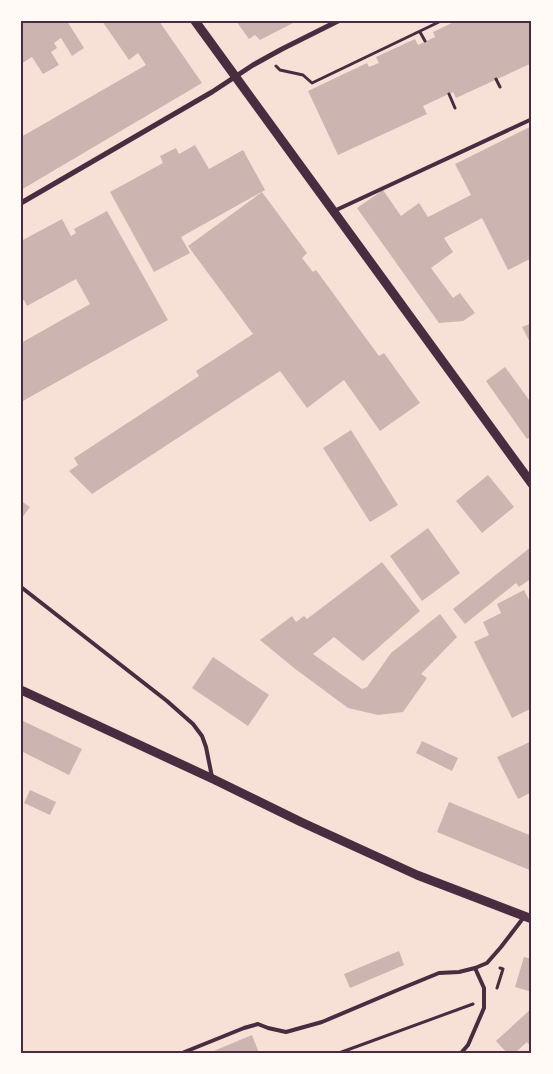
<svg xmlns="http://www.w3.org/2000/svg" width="553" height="1074" font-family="Roboto,sans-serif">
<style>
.building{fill:#ccb4b1}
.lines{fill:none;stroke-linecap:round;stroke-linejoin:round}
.path{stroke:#4a2c40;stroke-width:3}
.service{stroke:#4a2c40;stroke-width:4}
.minor{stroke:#4a2c40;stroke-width:5}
.tertiary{stroke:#4a2c40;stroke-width:9}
.neatline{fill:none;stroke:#4a2c40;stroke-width:2}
</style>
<rect width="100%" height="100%" fill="#f7e1d7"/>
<!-- building -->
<path class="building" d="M 21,21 L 67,21 L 84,48 L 72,56 L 61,38 L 54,43 L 57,48 L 51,52 L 59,65 L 43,74 L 32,57 L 21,64 Z
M 102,21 L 159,21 L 202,83 L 21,190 L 21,137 L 146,65 L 138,53 L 129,60 Z
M 236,21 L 297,21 L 260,40 L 255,35 L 249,39 Z
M 456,21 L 532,21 L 532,63 L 456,98 L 453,92 L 423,106 L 427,114 L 338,155 L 308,91 L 367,63 L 369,67 L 379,63 L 376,57 L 415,39 L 418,45 L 435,37 L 433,32 Z
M 532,126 L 532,258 L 508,270 L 482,218 L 444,238 L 453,252 L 431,268 L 453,298 L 460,293 L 475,313 L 463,321 L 439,323 L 357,208 L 383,190 L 401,216 L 419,203 L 428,217 L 471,195 L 455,164 Z
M 195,145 L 209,169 L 243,150 L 265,190 L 181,237 L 190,253 L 154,272 L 110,192 L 163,163 L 160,156 L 176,148 L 179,154 Z
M 262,192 L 307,253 L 302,258 L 313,272 L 316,270 L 379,356 L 384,353 L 420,403 L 380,431 L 344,380 L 307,408 L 280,371 L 92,494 L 69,471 L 78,465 L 74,458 L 199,376 L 196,371 L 253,334 L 188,246 Z
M 107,211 L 168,320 L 21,402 L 21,343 L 90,304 L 76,279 L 27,306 L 24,300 L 21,301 L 21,241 L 62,219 L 71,236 L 76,233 L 74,229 Z
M 532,323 L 532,346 L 522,327 Z
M 505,367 L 532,404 L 532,439 L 530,437 L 527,439 L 486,381 Z
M 351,430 L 398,505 L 370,522 L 323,448 Z
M 488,475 L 514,507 L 482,533 L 456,501 Z
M 21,501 L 30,507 L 21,519 Z
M 428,528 L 460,573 L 422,601 L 390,556 Z
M 532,546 L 532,578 L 519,587 L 516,583 L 465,624 L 453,609 Z
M 382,562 L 420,611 L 363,661 L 334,637 L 313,654 L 362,689 L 367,687 L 391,653 L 440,614 L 457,637 L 421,674 L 427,678 L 403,712 L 378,715 L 348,708 L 294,668 L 260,640 L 292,616 L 296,622 L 304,616 L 307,619 Z
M 524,590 L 532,606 L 532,708 L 512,718 L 474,642 L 489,635 L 483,622 L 501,613 L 497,604 Z
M 213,657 L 269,695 L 248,726 L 192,688 Z
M 21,720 L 82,749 L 69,775 L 21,751 Z
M 422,741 L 458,758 L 452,771 L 416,753 Z
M 532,741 L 532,792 L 518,799 L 497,757 Z
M 30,790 L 56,802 L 50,815 L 24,803 Z
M 449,802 L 532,836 L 532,871 L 437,832 Z
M 399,951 L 404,965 L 350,988 L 344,974 Z
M 524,957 L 532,959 L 532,992 L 515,987 Z
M 532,1008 L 532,1048 L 527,1042 L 515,1053 L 507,1053 L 496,1041 Z
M 252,1035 L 259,1053 L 209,1053 Z"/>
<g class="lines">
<!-- path -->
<path class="path" d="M 420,32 L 425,41
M 276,66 L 280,70 L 303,75 L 312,83 L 441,21
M 496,79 L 500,87
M 449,94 L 455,108
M 497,988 L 503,969 L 500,968
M 339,1053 L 473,1004"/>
<!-- service -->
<path class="service" d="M 334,211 L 532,119
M 21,587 L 167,701 L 193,724 L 202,736 L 206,747 L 212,777
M 182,1053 L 244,1028 L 258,1024 L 268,1028 L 286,1032 L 322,1022 L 400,989 L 439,973 L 459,972 L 475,968 L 487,963 L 501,947 L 524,917
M 461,1053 L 468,1045 L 484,1008 L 484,988 L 475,968"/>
<!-- minor -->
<path class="minor" d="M 21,203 L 212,92 L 253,65 L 282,49 L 338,21"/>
<!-- tertiary -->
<path class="tertiary" d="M 195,21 L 532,484
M 21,690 L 213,779 L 301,822 L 417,875 L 532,919"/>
</g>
<!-- border -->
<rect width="553" height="1074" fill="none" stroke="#fffaf5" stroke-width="45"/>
<rect x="22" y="22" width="508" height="1030" class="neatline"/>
</svg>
